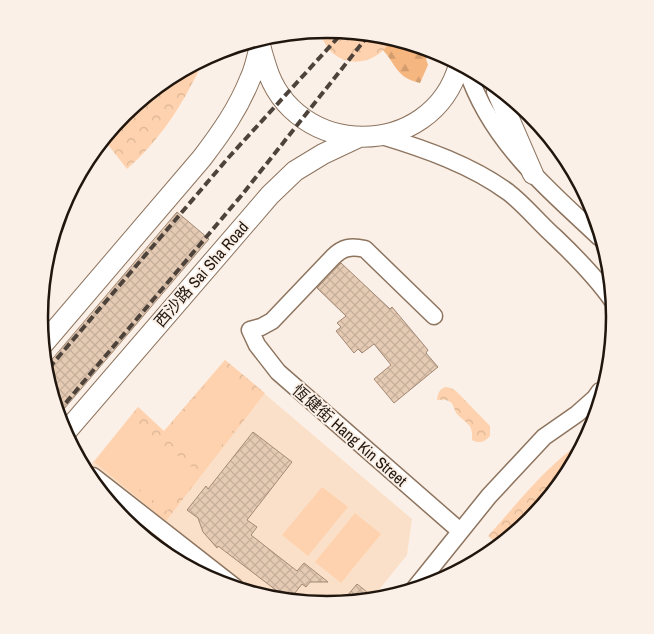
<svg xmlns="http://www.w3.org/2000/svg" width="654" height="634" font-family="'Archivo Narrow','Noto Sans TC',sans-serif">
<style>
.built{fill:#fbe0c9}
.forest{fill:url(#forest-firs)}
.park{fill:url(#park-crowns)}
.pitch{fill:#fed2ae}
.building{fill:url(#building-cross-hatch);stroke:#a38974}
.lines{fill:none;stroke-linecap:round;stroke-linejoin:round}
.minor-casing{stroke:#8d745f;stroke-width:19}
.major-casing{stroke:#8d745f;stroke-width:22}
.minor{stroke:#fff;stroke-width:16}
.major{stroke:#fff;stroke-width:20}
.rail{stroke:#4d433b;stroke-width:4;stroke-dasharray:8 4;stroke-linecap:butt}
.labels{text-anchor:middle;stroke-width:4;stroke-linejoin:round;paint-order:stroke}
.street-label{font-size:16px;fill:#20160e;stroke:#fbf0e7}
.rim{fill:none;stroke:#20160e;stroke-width:2.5}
</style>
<defs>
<pattern id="forest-firs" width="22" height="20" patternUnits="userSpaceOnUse" patternTransform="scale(1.25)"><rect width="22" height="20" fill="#f5b680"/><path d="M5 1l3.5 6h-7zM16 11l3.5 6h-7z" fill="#d29c6d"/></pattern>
<pattern id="park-crowns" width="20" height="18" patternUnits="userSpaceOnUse" patternTransform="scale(1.25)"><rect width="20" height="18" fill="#fed2ae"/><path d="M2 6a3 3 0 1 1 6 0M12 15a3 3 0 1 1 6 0" fill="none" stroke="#d9b494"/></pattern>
<pattern id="building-cross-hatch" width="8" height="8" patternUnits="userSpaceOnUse" patternTransform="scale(1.25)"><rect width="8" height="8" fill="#e6cbb4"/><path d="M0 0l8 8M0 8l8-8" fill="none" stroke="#c5ae9a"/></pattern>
</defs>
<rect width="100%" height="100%" fill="#fbf0e7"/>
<!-- built -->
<path class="built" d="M 225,360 L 412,519 L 407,555 L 374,596 L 327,605 L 216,583 L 123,521 L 88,468 L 138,407 L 164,431 Z"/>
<!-- forest -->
<path class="forest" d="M 386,41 L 431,49 L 426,59 L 428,65 L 420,83 C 395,77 397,65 382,49 Z"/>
<!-- park -->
<path class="park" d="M 327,29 L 391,41 C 371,72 328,68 320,30 Z
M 200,62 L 200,68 C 181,107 160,140 127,169 L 105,141 L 123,113 Z
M 225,360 L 265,393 L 166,521 L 94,462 L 138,407 L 164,431 Z
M 445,387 L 451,388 L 456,391 L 490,426 L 490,436 C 485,442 479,444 472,440 C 473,426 469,425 460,417 C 450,409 458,398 437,400 C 438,393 439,390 445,387 Z
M 585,440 L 531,521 L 497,544 L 488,536 C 518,503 547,464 585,440 Z"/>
<!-- pitch -->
<path class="pitch" d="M 217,371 L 256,401 L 203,468 L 164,437 Z
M 131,419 L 198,472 L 167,511 L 100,458 Z
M 322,487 L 348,507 L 308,556 L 282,535 Z
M 355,513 L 381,534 L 341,583 L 315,562 Z"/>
<!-- building -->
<path class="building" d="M 177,212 L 209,239 L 58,416 L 48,364 Z
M 341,263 L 390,309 L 392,307 L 428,350 L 426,353 L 438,367 L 394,403 L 374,379 L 391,365 L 374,344 L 362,353 L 358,349 L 354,353 L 336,331 L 341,327 L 337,323 L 346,316 L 317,288 Z
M 253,432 L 292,462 L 247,520 L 257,527 L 251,535 L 297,571 L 304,563 L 328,582 L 310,582 L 306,587 L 302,584 L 291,598 L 285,597 L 218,546 L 217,548 L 203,532 L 198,518 L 187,510 L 206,486 L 208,489 Z
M 357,584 L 372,596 L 342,602 Z"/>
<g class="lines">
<!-- minor casing -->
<g class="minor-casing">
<path id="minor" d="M 467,70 C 491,142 546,187 599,237
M 382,136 C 425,149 471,165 508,192 C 525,205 539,223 555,237 C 576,257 595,276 612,300
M 434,316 L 365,249 C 351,246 343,247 333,257 L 272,321 L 261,327 L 250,330 L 257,345 L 278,372 L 460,531
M 93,476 L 235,587
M 415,588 L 489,496 L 544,437 L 577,414 L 595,398 L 600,391"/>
</g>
<!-- major casing -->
<g class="major-casing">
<path id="major" d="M 260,44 C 261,51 264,59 266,66 C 294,160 432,161 459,65
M 497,91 L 533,174
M 44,343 L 202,158 C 221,133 238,109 250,79 C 255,69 257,57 260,46
M 65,433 L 270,195 L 295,171 L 323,154 L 357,138"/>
</g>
<!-- minor -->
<use href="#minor" class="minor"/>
<!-- major -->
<use href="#major" class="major"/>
<!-- rail -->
<path class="rail" d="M 49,368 L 229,157 L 343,32
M 58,412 L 241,196 L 367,37"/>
</g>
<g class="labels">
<!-- street labels -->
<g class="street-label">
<text transform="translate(201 274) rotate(-49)" y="6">西沙路 Sai Sha Road</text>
<text transform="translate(350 435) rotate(41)" y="6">恆健街 Hang Kin Street</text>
</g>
</g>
<!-- crop -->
<path d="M0 0H654V634H0ZM48 317a279 279 0 1 1 558 0a279 279 0 1 1-558 0Z" fill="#fbf0e7" fill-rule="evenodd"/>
<path class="rim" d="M48 317a279 279 0 1 1 558 0a279 279 0 1 1-558 0Z"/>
</svg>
